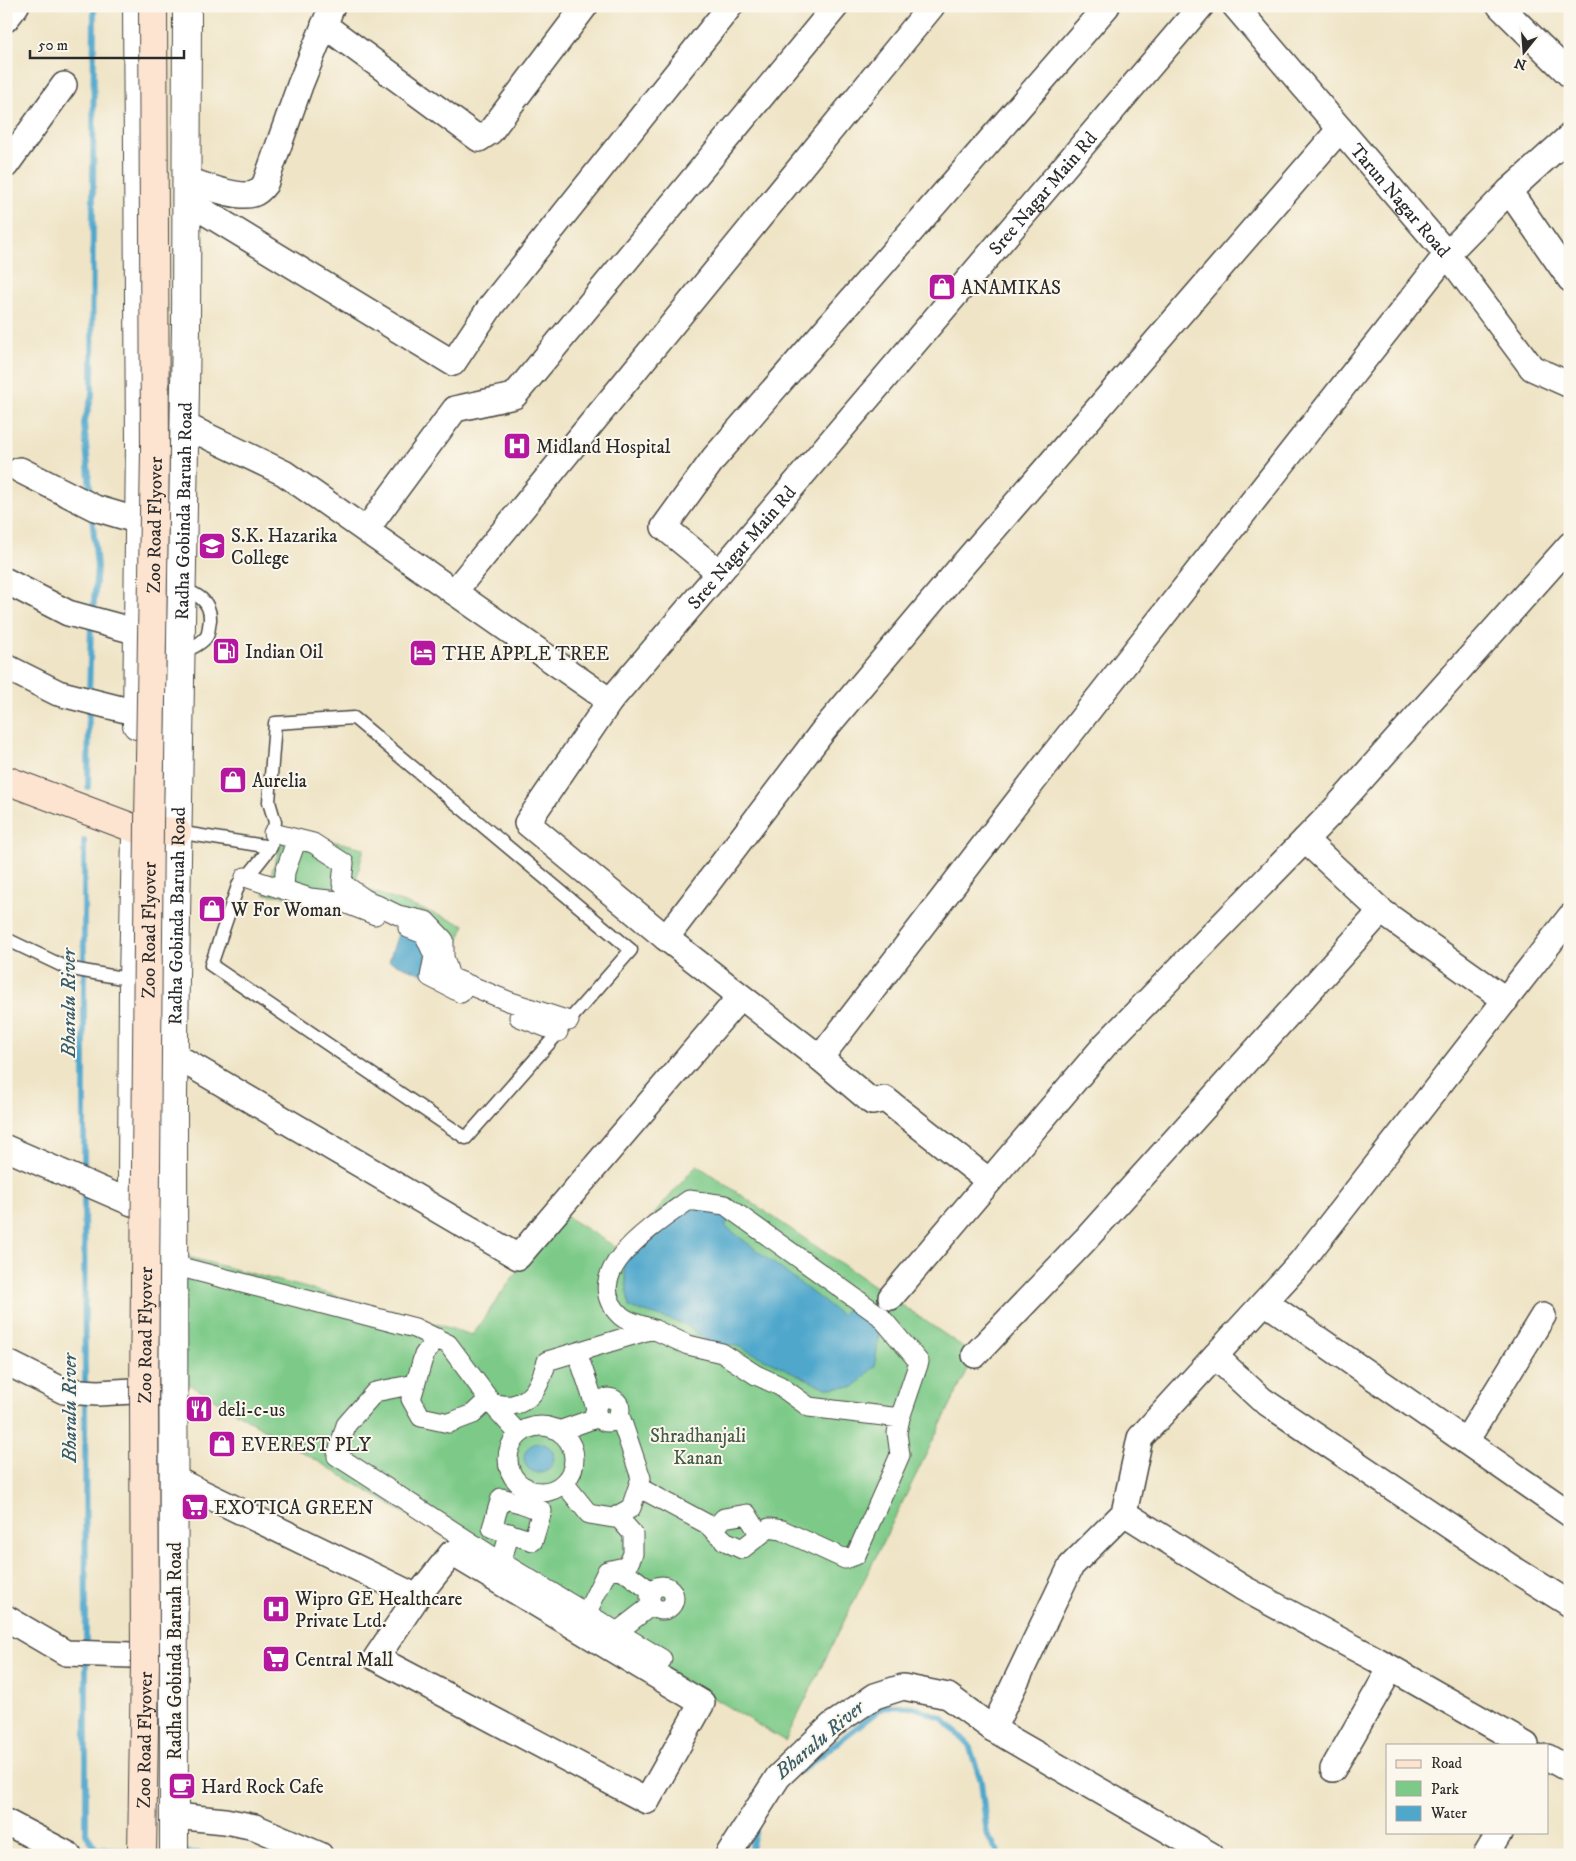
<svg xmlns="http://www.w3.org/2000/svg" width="1576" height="1861" font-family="'IM FELL DW Pica',serif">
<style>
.green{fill:#7dca88;stroke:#547a5a}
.water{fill:#4fa7cc;stroke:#3d697c}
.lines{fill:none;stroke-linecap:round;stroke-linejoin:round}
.stream{stroke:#4fa7cc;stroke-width:6}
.service-casing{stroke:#484742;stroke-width:15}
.pedestrian-casing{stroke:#484742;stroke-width:21}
.minor-casing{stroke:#484742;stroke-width:28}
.tertiary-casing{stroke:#484742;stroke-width:30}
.secondary-casing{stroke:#484742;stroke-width:30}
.service{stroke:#fff;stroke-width:12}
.pedestrian{stroke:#fff;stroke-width:19}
.minor{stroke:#fff;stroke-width:25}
.tertiary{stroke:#fff;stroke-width:28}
.secondary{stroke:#fde4d1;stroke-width:28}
.secondary-bridge-casing{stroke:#484742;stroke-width:30;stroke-linecap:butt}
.secondary-bridge{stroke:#fde4d1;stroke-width:28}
.labels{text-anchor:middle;stroke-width:4;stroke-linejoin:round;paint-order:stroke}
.street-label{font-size:19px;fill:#2b2b2b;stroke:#fbf7ec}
.poi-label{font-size:19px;fill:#2b2b2b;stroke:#fbf7ec;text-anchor:start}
.park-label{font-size:19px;fill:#445b47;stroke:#fbf7ec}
.water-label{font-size:20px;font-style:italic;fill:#395d6b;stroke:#fbf7ec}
</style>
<rect width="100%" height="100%" fill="#fbf7ec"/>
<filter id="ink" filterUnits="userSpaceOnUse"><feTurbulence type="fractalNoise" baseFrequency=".02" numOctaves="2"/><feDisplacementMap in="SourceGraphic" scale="10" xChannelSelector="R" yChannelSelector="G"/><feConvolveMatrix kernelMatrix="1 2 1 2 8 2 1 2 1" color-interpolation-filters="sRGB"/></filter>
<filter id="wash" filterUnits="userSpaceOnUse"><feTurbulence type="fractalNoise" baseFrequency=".0096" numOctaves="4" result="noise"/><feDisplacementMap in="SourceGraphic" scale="20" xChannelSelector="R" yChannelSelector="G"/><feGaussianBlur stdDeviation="1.12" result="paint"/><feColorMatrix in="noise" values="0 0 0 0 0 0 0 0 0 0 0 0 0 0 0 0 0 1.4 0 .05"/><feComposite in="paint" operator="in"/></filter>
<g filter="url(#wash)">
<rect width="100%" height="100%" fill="#efe4c6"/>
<!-- green -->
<path class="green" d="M 286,831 L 364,848 L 355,885 L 465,925 L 443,973 L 424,934 L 339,901 L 264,894 Z
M 697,1165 L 975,1355 L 785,1741 L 157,1365 L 157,1249 L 391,1310 L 472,1335 L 559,1212 L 622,1251 Z"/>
<!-- water -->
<path class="water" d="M 401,925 L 424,934 L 430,977 L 389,961 Z
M 690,1208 L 735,1210 L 725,1226 L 841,1315 L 851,1304 L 879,1332 L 875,1366 L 854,1387 L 826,1388 L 737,1346 L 712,1344 L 684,1324 L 629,1307 L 622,1252 Z
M524 1458a15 15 0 1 1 30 0a15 15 0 1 1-30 0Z"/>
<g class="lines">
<!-- stream -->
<path class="stream" d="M 91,499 L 84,423 L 92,396 L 94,6
M 92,514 L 97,567 L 93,613
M 89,696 L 91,626
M 88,787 L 89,706
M 84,1177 L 84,841
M 84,1187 L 85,1387
M 85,1397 L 86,1650
M 86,1660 L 86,1834 L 96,1849 L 135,1851
M 801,1771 L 884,1706 L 914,1707 L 942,1718 L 969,1745 L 981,1781 L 987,1835 L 1000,1855
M 180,1852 L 219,1855
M 749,1855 L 756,1830"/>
</g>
</g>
<g filter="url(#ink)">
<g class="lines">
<!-- service casing -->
<g class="service-casing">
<path id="service" d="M 181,653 C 189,649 202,644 207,636 C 209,632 209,624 210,620 C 211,601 197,594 181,588
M 354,718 L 631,950 L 466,1138 L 211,965 L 239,883 L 252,871 L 271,847 L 275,822 L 269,802 L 275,723 Z
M 177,832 L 271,847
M 6,939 L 67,968 L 133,980"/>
</g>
<!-- pedestrian casing -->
<g class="pedestrian-casing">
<path id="pedestrian" d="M 273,833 L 313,843 L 344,863 L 342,883 L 365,899 L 398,915 L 426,921 L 444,940 L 444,957 L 450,977 L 508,1001 L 569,1021
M 245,877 L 310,898 L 339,901 L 375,915
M 284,890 L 285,872 L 297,839
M 408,928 L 424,934 L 434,956 L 430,977 L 461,993
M 519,1017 L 558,1032
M 173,1265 L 415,1328 L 448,1344 L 497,1410 L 519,1434
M 653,1329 L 688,1345 L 722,1353 L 756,1375 L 780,1386 L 809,1407 L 900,1418
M 437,1338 L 424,1355 L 411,1399 L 421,1417 L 449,1423 L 473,1414 L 489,1399
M 577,1352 L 653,1329 C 644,1326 629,1323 621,1316 C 574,1273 660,1221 689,1200 L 725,1205 L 880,1316 L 919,1362 L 900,1418 L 897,1433 L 900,1455 L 856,1555 L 845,1559 L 782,1530 L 769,1528 L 742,1549 L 725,1541 L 707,1524 L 638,1487
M 415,1384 L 375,1392 L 346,1425 L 337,1456 L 501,1562 L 510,1533
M596 1410a12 12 0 1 1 24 0a12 12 0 1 1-24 0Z
M 492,1404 C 499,1404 506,1406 512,1405 C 535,1401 541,1380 547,1361 L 577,1352 L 596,1408 L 593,1419 L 559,1431
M508 1459a33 33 0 1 1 66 0a33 33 0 1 1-66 0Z
M 564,1483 L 589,1514 L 613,1518 L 631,1508 L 641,1478 L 619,1413
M 520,1503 L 501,1498 L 492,1528 L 533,1541 L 542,1511 L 520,1503 L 525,1487
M 617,1516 L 633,1534 L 633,1554 L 625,1571
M 713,1530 L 724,1518 L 747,1514 L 760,1535
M 501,1562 L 662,1659 L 654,1675
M650 1598a12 12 0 1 1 24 0a12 12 0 1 1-24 0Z
M 586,1614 L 607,1571 L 620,1568 L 652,1592
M 617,1632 L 652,1605"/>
</g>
<!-- minor casing -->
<g class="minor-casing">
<g id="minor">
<path id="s1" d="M 1235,6 L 1447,254 L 1532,368 L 1570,385"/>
<path d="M 1500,6 L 1570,75"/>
<path d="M 6,19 L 16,6"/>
<path d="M 324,25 L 479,139 L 490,132 L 585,6"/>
<path d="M 6,165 L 64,85"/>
<path d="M 187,180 C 204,185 237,199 253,194 C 259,192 262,188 265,184 L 300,85 L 332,6"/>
<path d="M 1509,191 L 1570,279"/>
<path d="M 187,201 L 453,363 L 491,306 L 730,6"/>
<path id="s2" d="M 184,425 L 284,473 L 610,701 L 1201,6"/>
<path d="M 20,470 L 95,508 L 139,521"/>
<path d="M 366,530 L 455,409 L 514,396 L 836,6"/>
<path d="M 719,572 L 664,527 L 714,458 L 1107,6"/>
<path d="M 6,581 L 68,613 L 138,632"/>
<path d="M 454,592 L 932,6"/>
<path d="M 6,667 L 58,693 L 137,713"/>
<path d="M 610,701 L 527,823 L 666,938 L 820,1058 L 872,1102 L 885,1099 L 989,1181"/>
<path d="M 1381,911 L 1506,1000"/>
<path d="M 666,938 L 823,731 L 960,568 L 1340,129"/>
<path d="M 174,1055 L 518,1257 L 740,997"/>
<path d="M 820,1058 L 1055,753 L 1447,254 L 1509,191 L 1570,136"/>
<path d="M 6,1148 L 132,1203"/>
<path d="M 891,1297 L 1105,1045 L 1334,810 L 1570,545"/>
<path d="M 1265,1302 L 1570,1514"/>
<path d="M 975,1355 L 1085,1240 L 1381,911 L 1305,840"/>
<path d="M 1215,1356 L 1261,1399 L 1515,1570 L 1570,1604"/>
<path d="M 6,1362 L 64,1391 L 98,1393 L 133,1391"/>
<path d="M 1466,1441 L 1543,1316"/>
<path d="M 174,1479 L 417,1597 L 452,1553 L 702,1703 L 647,1801 L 376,1658 L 417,1597"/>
<path d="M 1124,1513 L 1243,1588 L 1377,1660 L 1526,1745"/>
<path d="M 6,1618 L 66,1653 L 132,1655"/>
<path d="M 993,1729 L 1071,1566 L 1124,1513 L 1140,1438 L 1301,1262 L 1570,917"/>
<path d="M 1547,1757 L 1570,1770"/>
<path d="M 1333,1769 L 1391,1668"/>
<path d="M 175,1816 L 225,1821 L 255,1827 L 320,1855"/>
<path d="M 6,1822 L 69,1855"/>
<path d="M 728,1855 L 778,1777 L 832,1725 L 875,1696 L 903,1687 L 948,1696 L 993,1729 L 1211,1855"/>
<path d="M 1486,1855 L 1500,1832"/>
</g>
</g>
<!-- tertiary casing -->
<g class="tertiary-casing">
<g id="tertiary">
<path d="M 137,725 L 140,442 L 137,6"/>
<path d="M 132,1187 L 133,980 L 136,835"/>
<path id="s3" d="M 174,1855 L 173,1095 L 186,328 L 187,6"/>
</g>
</g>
<!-- secondary casing -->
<g class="secondary-casing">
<path id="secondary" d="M 6,780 L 136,829 L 177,832"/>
</g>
<!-- service -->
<use href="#service" class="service"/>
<!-- pedestrian -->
<use href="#pedestrian" class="pedestrian"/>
<!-- minor -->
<use href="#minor" class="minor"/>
<!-- tertiary -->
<use href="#tertiary" class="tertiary"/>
<!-- secondary -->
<use href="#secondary" class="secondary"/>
<!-- secondary-bridge casing -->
<g class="secondary-bridge-casing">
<g id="secondary-bridge">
<path id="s4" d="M 142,1855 L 145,1660 L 144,1398 L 149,823 L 155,451 L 153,6"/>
</g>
</g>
<!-- secondary-bridge -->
<use href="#secondary-bridge" class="secondary-bridge"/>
</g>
</g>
<!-- icons -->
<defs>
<g id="shop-square" transform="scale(1.4375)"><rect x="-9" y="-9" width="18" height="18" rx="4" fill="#b5179e" stroke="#fbf7ec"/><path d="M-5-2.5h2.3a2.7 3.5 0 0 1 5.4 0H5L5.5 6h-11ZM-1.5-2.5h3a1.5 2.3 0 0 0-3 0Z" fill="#fff"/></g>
<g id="hospital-square" transform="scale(1.4375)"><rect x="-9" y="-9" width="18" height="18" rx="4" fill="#b5179e" stroke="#fbf7ec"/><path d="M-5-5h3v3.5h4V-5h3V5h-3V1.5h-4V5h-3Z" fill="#fff"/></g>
<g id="university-square" transform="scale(1.4375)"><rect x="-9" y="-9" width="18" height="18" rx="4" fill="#b5179e" stroke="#fbf7ec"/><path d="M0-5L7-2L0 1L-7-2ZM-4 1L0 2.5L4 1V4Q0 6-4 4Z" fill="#fff"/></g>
<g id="fuel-square" transform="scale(1.4375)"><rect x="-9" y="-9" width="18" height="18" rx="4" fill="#b5179e" stroke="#fbf7ec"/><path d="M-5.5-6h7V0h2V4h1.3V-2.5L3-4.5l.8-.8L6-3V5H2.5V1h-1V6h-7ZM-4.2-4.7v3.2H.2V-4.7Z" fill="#fff"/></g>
<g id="hotel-square" transform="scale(1.4375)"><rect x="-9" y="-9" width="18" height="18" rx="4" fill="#b5179e" stroke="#fbf7ec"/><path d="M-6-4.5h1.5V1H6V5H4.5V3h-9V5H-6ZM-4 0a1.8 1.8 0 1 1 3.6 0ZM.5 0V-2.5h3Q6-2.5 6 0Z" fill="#fff"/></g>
<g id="restaurant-square" transform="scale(1.4375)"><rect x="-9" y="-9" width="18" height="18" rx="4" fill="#b5179e" stroke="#fbf7ec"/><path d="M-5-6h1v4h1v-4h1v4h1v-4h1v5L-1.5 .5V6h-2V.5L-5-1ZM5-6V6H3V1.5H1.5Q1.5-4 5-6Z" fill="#fff"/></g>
<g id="supermarket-square" transform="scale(1.4375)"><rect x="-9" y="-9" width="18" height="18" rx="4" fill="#b5179e" stroke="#fbf7ec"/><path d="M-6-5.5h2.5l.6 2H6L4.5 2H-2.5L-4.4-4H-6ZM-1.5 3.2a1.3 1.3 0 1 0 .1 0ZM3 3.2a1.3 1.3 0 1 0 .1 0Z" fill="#fff"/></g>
<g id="cafe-square" transform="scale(1.4375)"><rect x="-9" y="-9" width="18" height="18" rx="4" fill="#b5179e" stroke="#fbf7ec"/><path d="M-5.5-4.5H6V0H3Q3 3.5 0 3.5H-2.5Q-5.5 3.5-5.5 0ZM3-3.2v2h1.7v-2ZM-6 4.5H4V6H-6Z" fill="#fff"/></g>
</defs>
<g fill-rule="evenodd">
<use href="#shop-square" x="942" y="287"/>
<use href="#hospital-square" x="517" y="446"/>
<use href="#university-square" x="212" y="546"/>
<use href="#fuel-square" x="226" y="651"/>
<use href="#hotel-square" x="423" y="653"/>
<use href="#shop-square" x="233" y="780"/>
<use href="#shop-square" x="212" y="909"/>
<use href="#restaurant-square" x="199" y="1409"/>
<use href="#shop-square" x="222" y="1444"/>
<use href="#supermarket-square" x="195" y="1507"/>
<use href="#hospital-square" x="276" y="1609"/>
<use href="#supermarket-square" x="276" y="1659"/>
<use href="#cafe-square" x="182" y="1786"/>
</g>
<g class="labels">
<!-- street labels -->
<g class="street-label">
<text dy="7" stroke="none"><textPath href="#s2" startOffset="1176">Sree Nagar Main Rd</textPath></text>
<text dy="7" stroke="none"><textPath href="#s1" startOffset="255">Tarun Nagar Road</textPath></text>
<text dy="7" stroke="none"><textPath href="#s3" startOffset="1344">Radha Gobinda Baruah Road</textPath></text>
<text dy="7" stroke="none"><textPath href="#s4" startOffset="1330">Zoo Road Flyover</textPath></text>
<text dy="7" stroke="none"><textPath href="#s2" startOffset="711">Sree Nagar Main Rd</textPath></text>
<text dy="7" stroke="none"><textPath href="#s3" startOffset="939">Radha Gobinda Baruah Road</textPath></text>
<text dy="7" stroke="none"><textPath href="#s4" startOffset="925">Zoo Road Flyover</textPath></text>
<text dy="7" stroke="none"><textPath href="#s4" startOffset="520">Zoo Road Flyover</textPath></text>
<text transform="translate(174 1651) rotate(-90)" y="7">Radha Gobinda Baruah Road</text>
<text dy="7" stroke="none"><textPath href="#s4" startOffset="115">Zoo Road Flyover</textPath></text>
</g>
<!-- poi labels -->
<g class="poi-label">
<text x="961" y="294">ANAMIKAS</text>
<text x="536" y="453">Midland Hospital</text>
<text x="231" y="542">S.K. Hazarika<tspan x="231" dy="22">College</tspan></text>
<text x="245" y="658">Indian Oil</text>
<text x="442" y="660">THE APPLE TREE</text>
<text x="252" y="787">Aurelia</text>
<text x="231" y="916">W For Woman</text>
<text x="218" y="1416">deli-c-us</text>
<text x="241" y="1451">EVEREST PLY</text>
<text x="214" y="1514">EXOTICA GREEN</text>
<text x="295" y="1605">Wipro GE Healthcare<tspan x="295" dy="22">Private Ltd.</tspan></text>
<text x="295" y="1666">Central Mall</text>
<text x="201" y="1793">Hard Rock Cafe</text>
</g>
<!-- park labels -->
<g class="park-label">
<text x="698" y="1442">Shradhanjali<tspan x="698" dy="22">Kanan</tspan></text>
</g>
<!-- water labels -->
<g class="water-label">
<text transform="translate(68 1003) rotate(-90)" y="7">Bharalu River</text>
<text transform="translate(69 1408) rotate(-90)" y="7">Bharalu River</text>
<text transform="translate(819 1739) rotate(-40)" y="7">Bharalu River</text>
</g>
</g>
<!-- margin -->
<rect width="1576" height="1861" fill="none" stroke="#fbf7ec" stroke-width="25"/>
<!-- legend -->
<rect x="1386" y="1744" width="162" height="90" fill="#fbf7ec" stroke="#a8a59f"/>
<rect x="1396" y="1760" width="25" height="8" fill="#fde4d1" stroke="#a8a59f"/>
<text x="1431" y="1768" font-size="15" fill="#2b2b2b">Road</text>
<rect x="1396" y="1781" width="25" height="15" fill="#7dca88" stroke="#a8a59f"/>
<text x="1431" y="1794" font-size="15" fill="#2b2b2b">Park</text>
<rect x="1396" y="1806" width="25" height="15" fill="#4fa7cc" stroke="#a8a59f"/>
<text x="1431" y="1818" font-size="15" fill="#2b2b2b">Water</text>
<!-- north arrow -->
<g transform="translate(1524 52) rotate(197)" stroke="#fbf7ec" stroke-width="4" paint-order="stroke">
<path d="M0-4L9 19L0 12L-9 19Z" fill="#2b2b2b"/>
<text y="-8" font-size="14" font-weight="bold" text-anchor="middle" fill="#2b2b2b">N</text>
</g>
<!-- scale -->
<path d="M30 50v8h154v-8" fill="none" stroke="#2b2b2b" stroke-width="2.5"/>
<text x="38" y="50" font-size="15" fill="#2b2b2b" stroke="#fbf7ec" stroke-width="4" paint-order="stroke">50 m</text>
</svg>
